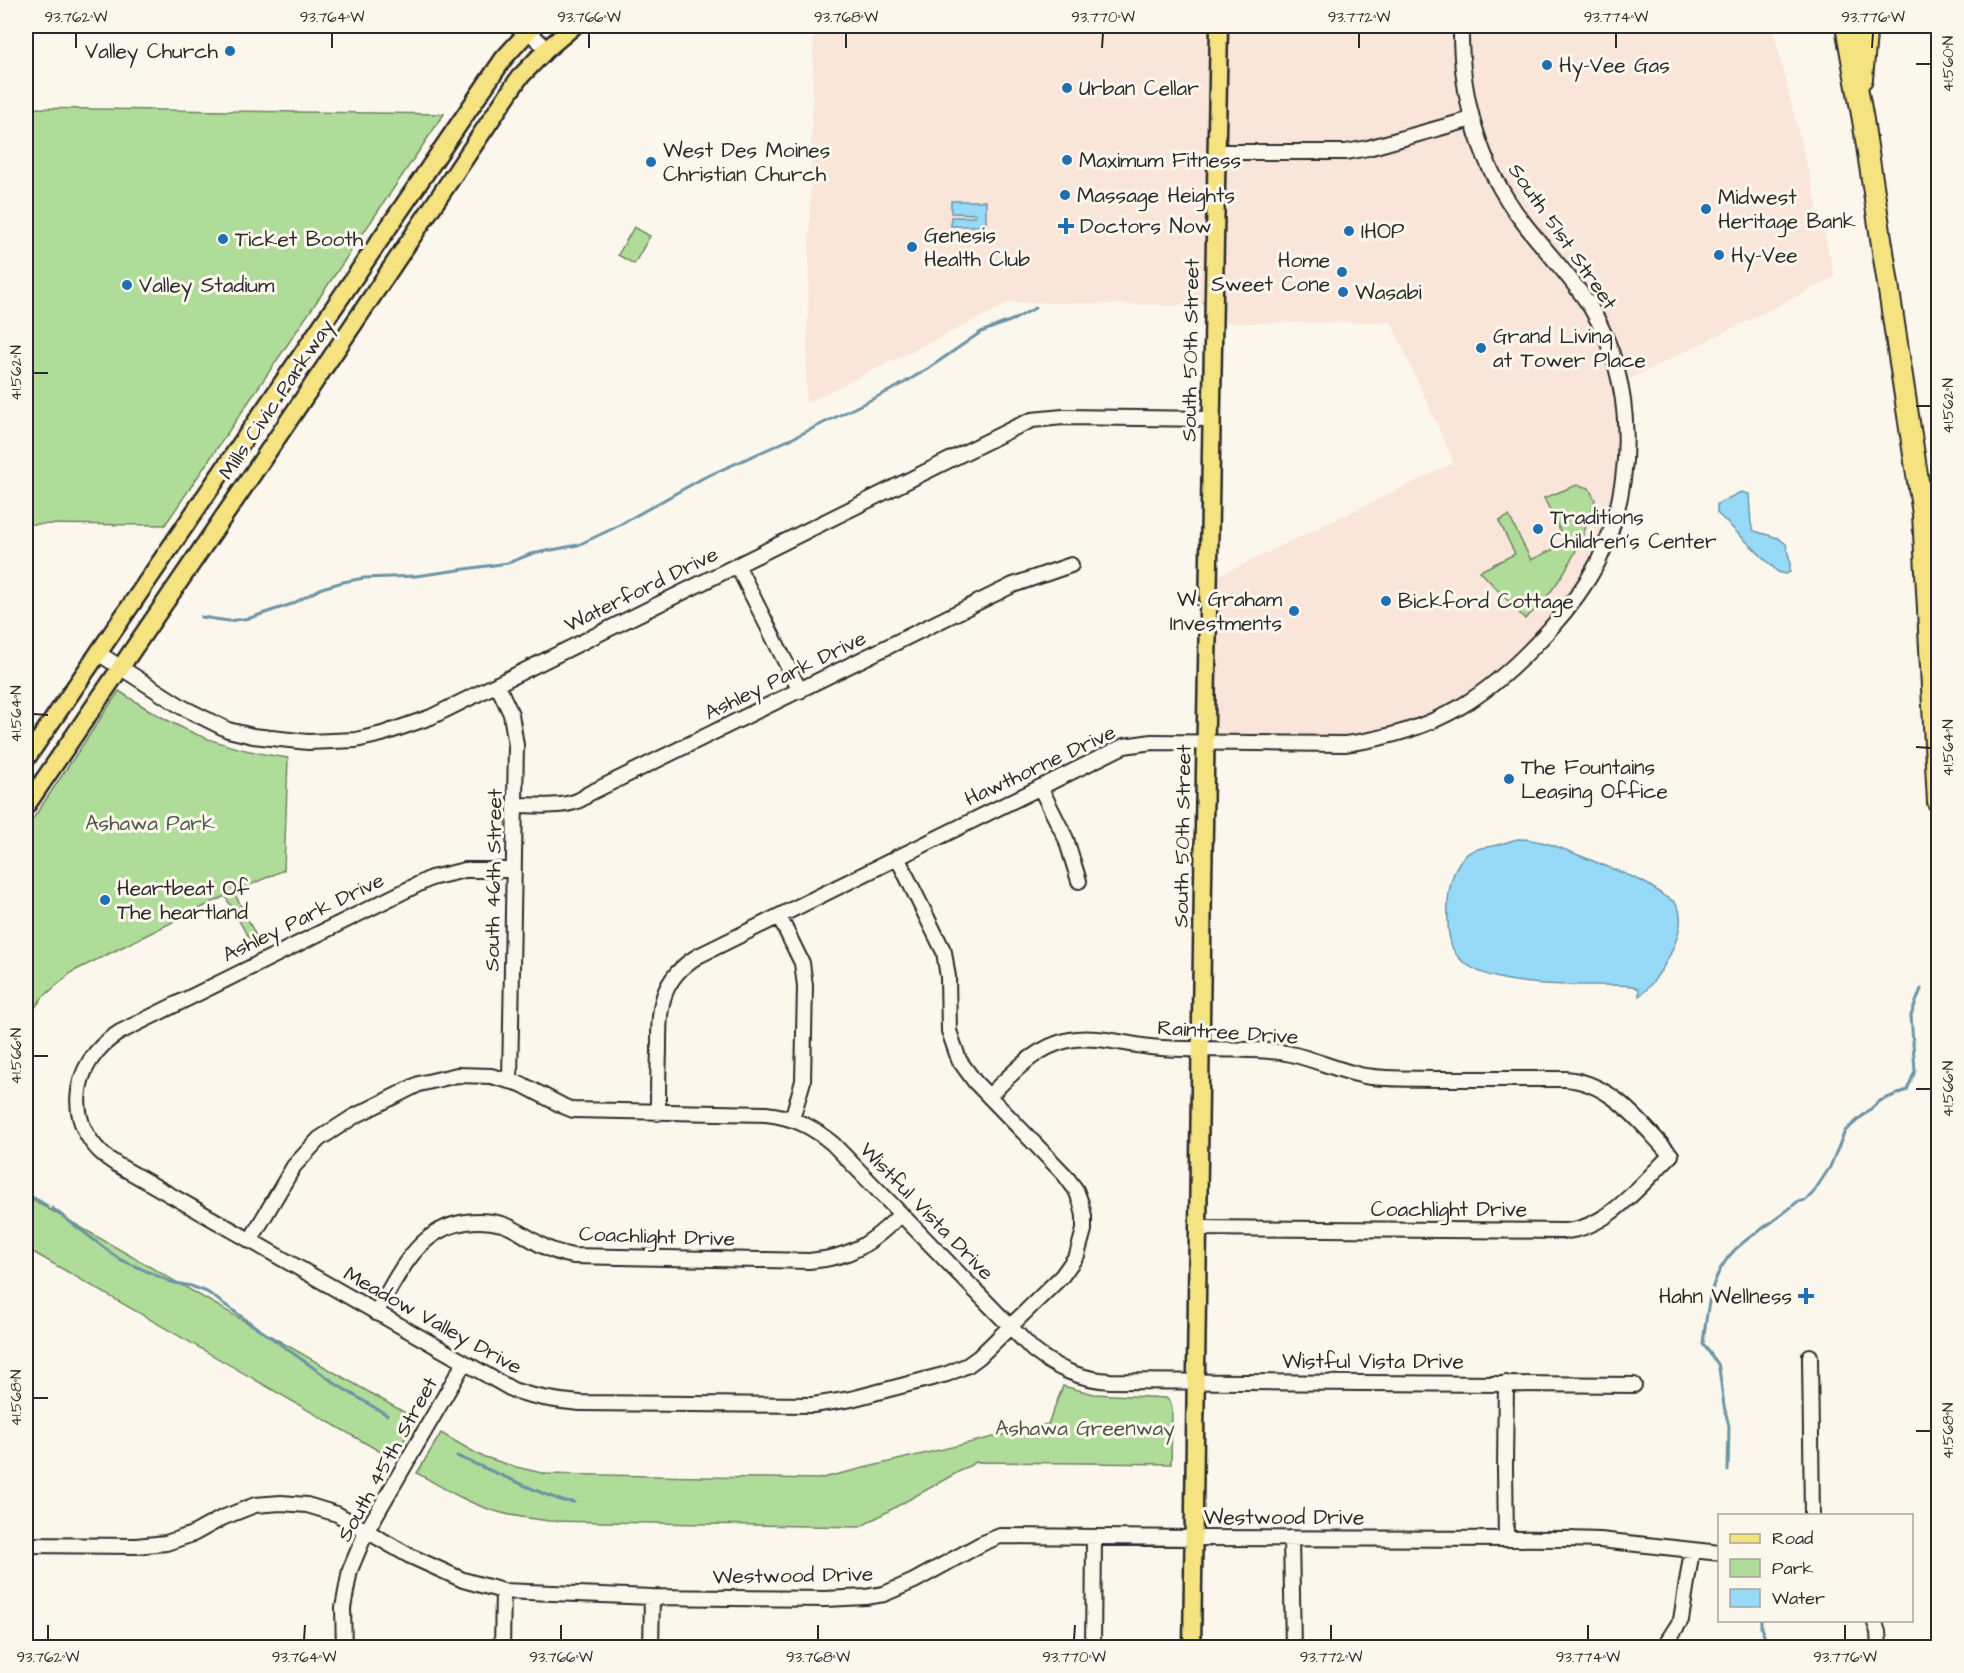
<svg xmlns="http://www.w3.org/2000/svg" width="1964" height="1673" font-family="'Architects Daughter',sans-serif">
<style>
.built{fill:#f9e5d9}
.green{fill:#b0dc99;stroke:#6e8462;stroke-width:1.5}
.water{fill:#96daf8;stroke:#6b94a6;stroke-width:1.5}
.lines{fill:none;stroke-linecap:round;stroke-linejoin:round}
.stream{stroke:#6b94a6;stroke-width:3}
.minor-casing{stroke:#2b2b2b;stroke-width:18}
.major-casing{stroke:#2b2b2b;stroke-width:21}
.highway-casing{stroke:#2b2b2b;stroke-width:24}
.minor{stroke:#fbf7ec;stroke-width:14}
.major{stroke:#f5e382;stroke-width:16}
.highway{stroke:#f5e382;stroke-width:20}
.ticks{fill:none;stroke:#2b2b2b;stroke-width:2}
.poi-dot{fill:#1f6fb2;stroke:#fbf7ec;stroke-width:2}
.labels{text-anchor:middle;stroke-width:6;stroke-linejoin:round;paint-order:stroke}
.poi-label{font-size:21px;fill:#2b2b2b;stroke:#fbf7ec;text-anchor:start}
.street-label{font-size:21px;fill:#2b2b2b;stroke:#fbf7ec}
.park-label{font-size:21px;fill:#4c5746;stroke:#fbf7ec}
.neatline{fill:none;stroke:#2b2b2b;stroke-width:2}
.ticks-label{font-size:15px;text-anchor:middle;fill:#2b2b2b}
</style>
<rect width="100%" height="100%" fill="#fbf7ec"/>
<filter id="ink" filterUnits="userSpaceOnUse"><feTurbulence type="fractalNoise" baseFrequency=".0167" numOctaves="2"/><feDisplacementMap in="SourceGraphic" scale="12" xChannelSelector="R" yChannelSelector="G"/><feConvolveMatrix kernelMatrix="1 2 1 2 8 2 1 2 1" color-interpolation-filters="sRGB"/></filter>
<g filter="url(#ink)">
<!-- built -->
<path class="built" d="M 814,26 L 1772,26 L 1835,277 L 1620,384 L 1622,491 L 1586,583 L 1489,689 L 1371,741 L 1206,743 L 1208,581 L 1454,463 L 1391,322 L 1213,323 L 1213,306 L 1012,302 L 806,403 Z"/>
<!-- green -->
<path class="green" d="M 26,108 L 444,114 L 165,525 L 26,524 Z
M 634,227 L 650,236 L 634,264 L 618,255 Z
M 1577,485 L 1589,488 L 1595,500 C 1582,545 1562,587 1525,619 L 1480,571 L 1515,554 L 1499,521 L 1509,516 L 1531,560 L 1566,543 L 1544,498 Z
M 119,691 C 178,730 217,748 288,758 L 284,870 L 234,892 L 261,946 L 255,949 L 225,896 L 72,972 L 42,998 L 26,1020 L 26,829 Z
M 26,1196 L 416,1419 L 393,1459 L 26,1248 Z
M 1063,1386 L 1094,1394 L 1166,1398 L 1170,1402 L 1172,1408 L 1171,1464 L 976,1462 L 860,1527 L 549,1521 C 532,1518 514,1517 498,1512 C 469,1504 443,1488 417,1473 L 441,1433 L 479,1455 L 512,1466 L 546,1474 L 818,1479 L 1048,1424 Z"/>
<!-- water -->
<path class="water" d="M 951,201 L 986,201 L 986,226 L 951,226 L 951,217 L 975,217 L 976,214 L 951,213 Z
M 1741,492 L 1749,494 L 1751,524 L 1754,531 L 1778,538 L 1786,544 L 1790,561 L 1790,572 L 1786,574 L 1778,572 L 1717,513 L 1717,504 Z
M 1518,839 C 1545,839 1572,853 1598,863 C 1613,869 1630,875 1645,883 C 1651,886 1657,891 1664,896 C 1667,898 1673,900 1675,903 C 1694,924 1657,984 1639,996 L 1639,989 L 1633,986 C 1590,982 1473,996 1452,947 C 1447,934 1447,906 1449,892 C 1452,876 1457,857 1474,850 C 1482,847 1492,847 1501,844 C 1506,843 1512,840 1518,839 Z"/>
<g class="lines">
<!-- stream -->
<path class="stream" d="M 201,617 L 229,621 L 250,618 L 292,604 L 322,588 L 343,582 L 364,578 L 416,576 L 508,563 L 531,554 L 578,545 L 614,528 L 703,478 L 793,438 L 897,387 L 929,368 L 981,332 L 1015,319 L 1035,308
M 26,1194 C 33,1198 41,1201 47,1206
M 52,1208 L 119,1259 L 171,1282 L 191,1286 L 207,1292 L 339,1386 L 387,1415
M 457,1456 L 542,1493 L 563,1501 L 574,1502
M 1728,1471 L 1729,1426 L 1724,1406 L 1719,1368 L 1718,1364 L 1703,1344 C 1708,1303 1710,1267 1745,1241 C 1762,1228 1781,1217 1797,1202 L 1806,1200 L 1813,1193 L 1830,1167 L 1845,1131 L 1880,1101 L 1907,1090 L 1915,1071 L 1911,1015 L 1921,989
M 1761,1620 L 1761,1628 L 1769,1648"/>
<!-- minor casing -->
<g class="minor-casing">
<path id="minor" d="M 523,26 L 547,49
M 1217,152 L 1346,152 L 1368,148 L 1472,119
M 737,565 L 800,691
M 98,653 L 182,707 L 228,730 L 253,736 L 308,742 L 356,740 L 382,734 L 431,717 L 1014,428 L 1032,420 L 1063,417 L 1211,419
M 497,684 L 511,714 L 516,745 L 510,1080
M 1040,787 L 1066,839 L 1079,881
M 515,805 C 535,805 573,810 588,794 L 1013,585 L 1071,565
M 514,870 L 465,870 L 431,878 L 120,1032 C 68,1063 62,1131 116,1164 L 513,1390 C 536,1398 556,1401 580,1403 L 813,1405 L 851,1399 L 947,1374 L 968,1365 L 979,1357 L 1062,1276 L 1077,1255 L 1084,1230 L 1084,1216 L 1081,1203 L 1076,1190 L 1064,1174 L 975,1082 L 959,1060 L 949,1031 L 948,977 L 944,952 L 897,857
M 779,916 L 802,963 L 805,986 L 803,1081 L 792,1119
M 989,1096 C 1013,1073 1035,1047 1069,1040 C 1094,1035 1124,1044 1150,1047 C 1195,1052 1242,1046 1286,1053 C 1313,1058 1338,1071 1365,1076 C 1390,1080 1417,1078 1442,1079 C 1483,1079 1524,1079 1565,1079 C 1612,1082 1641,1124 1671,1155 C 1642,1183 1608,1229 1564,1231 L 1198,1228
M 658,1113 C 658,1092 658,1072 659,1052 C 659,1011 658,980 698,956 L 1124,746 L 1152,742 L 1345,744 C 1437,732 1489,697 1550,629 C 1568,609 1585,587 1598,562 C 1636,483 1636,384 1591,308 C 1571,276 1545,251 1523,222 C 1479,166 1460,95 1461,26
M 250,1241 L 294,1166 L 319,1139 L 353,1117 L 419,1084 L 457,1075 L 491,1076 L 521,1084 L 563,1106 L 573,1110 L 766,1114 C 793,1117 812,1126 833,1144 L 1033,1350 C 1057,1369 1080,1379 1110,1381 L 1634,1385
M 376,1313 C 399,1274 417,1229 466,1222 C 478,1220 491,1221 502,1224 C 518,1229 529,1239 543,1246 C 552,1251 563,1254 573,1256 L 809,1261 C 851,1258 872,1243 901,1214
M 1810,1356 L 1812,1516
M 1291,1538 L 1293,1648
M 1506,1539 L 1505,1467 L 1506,1383
M 26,1545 L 136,1546 L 166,1543 L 193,1534 L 222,1518 L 255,1505 L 281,1503 L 307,1505 L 337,1514 L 408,1555 L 463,1580 L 503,1591 L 652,1597 L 825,1599 L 866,1597 L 884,1594 L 914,1581 L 981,1544 L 1000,1536 L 1194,1538 L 1568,1539 L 1600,1540 L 1720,1553
M 1874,1620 L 1878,1632 L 1879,1648
M 344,1648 L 343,1608 L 350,1570 L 366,1532 L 464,1363
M 502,1648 L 503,1591
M 651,1648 L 652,1597
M 1093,1648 L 1094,1537
M 1663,1648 L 1681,1620 L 1692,1550"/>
</g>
<!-- major casing -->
<g class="major-casing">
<path id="major" d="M 26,759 L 504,58 L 533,26
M 26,806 L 246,484 L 519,78 L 547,49 L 574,26
M 1192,1648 L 1203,880 L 1219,26"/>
</g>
<!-- highway casing -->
<g class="highway-casing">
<path id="highway" d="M 1846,26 L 1863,120 L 1923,514 L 1938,802
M 1862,79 L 1866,34 L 1869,26"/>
</g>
<!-- minor -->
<use href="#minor" class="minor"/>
<!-- major -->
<use href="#major" class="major"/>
<!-- highway -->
<use href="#highway" class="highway"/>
</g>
</g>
<!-- ticks -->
<path class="ticks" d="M 76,48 L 76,33M 332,48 L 332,33M 589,48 L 589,33M 846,48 L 846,33M 1102,48 L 1103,33M 1359,48 L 1359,33M 1616,48 L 1616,33M 1872,48 L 1873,33M 1916,64 L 1931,64M 33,373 L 48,373M 1916,406 L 1931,406M 33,714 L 48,715M 1916,747 L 1931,748M 33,1056 L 48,1056M 1916,1089 L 1931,1089M 33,1398 L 48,1398M 1916,1431 L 1931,1431M 48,1640 L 48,1625M 304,1640 L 305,1625M 561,1640 L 561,1625M 818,1640 L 818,1625M 1074,1640 L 1075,1625M 1331,1640 L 1331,1625M 1588,1640 L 1588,1625M 1845,1640 L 1845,1625"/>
<!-- markers -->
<g class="poi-dot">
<circle cx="230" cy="51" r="6"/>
<circle cx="1547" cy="65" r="6"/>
<circle cx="1067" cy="88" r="6"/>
<circle cx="1067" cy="160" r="6"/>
<circle cx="651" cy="162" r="6"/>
<circle cx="1065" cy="195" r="6"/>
<circle cx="1706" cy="209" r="6"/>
<path d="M1063 217h6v6h6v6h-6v6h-6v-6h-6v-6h6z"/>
<circle cx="1349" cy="231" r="6"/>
<circle cx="223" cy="239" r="6"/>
<circle cx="912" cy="247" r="6"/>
<circle cx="1719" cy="255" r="6"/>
<circle cx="1342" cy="272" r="6"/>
<circle cx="127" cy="285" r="6"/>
<circle cx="1343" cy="292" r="6"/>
<circle cx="1481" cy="348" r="6"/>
<circle cx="1538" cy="529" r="6"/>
<circle cx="1386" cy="601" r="6"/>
<circle cx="1294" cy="611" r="6"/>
<circle cx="1509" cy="779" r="6"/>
<circle cx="105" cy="900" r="6"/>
<path d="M1803 1287h6v6h6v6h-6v6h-6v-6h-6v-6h6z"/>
</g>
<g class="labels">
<!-- poi labels -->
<g class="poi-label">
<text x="218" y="58" text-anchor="end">Valley Church</text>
<text x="1559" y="72">Hy-Vee Gas</text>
<text x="1079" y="95">Urban Cellar</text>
<text x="663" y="157">West Des Moines<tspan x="663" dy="24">Christian Church</tspan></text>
<text x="1079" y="167">Maximum Fitness</text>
<text x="1077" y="202">Massage Heights</text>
<text x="1718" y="204">Midwest<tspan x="1718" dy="24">Heritage Bank</tspan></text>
<text x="1080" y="233">Doctors Now</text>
<text x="1361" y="238">IHOP</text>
<text x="924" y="242">Genesis<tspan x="924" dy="24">Health Club</tspan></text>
<text x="235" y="246">Ticket Booth</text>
<text x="1731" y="262">Hy-Vee</text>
<text x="1330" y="267" text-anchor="end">Home<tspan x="1330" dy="24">Sweet Cone</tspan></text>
<text x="139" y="292">Valley Stadium</text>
<text x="1355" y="299">Wasabi</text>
<text x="1493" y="343">Grand Living<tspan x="1493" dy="24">at Tower Place</tspan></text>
<text x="1550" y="524">Traditions<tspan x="1550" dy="24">Children's Center</tspan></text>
<text x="1282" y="606" text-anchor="end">W. Graham<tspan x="1282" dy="24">Investments</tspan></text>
<text x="1398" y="608">Bickford Cottage</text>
<text x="1521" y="774">The Fountains<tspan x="1521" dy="24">Leasing Office</tspan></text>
<text x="117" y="895">Heartbeat Of<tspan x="117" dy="24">The heartland</tspan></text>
<text x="1792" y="1303" text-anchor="end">Hahn Wellness</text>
</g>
<!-- street labels -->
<g class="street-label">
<text transform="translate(1563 236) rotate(55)" y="7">South 51st Street</text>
<text transform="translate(1190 350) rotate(-89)" y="7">South 50th Street</text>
<text transform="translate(276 399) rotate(-56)" y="7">Mills Civic Parkway</text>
<text transform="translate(641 589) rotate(-26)" y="7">Waterford Drive</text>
<text transform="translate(785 675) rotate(-26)" y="7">Ashley Park Drive</text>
<text transform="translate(1040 765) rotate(-25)" y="7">Hawthorne Drive</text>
<text transform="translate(1182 836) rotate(-89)" y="7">South 50th Street</text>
<text transform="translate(493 880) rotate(-89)" y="7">South 46th Street</text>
<text transform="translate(303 917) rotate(-26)" y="7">Ashley Park Drive</text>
<text transform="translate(1228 1032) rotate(4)" y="7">Raintree Drive</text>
<text x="1449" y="1216">Coachlight Drive</text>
<text transform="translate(927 1211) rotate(46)" y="7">Wistful Vista Drive</text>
<text transform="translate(657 1236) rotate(2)" y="7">Coachlight Drive</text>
<text transform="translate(433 1320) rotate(29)" y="7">Meadow Valley Drive</text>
<text x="1373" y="1368">Wistful Vista Drive</text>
<text transform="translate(387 1459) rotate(-61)" y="7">South 45th Street</text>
<text x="1284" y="1524">Westwood Drive</text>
<text transform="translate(793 1575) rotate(-1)" y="7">Westwood Drive</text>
</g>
<!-- park labels -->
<g class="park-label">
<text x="150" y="830">Ashawa Park</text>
<text x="1085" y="1435">Ashawa Greenway</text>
</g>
</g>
<!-- margin -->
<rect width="1964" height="1673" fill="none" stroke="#fbf7ec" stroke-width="66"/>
<!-- legend -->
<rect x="1718" y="1514" width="195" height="108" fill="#fbf7ec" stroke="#a8a59f" stroke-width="1.5"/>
<rect x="1730" y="1534" width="30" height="9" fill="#f5e382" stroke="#a8a59f" stroke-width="1.5"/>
<text x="1772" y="1544" font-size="18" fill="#2b2b2b">Road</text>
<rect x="1730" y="1559" width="30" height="18" fill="#b0dc99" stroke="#a8a59f" stroke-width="1.5"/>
<text x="1772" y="1574" font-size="18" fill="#2b2b2b">Park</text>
<rect x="1730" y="1589" width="30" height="18" fill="#96daf8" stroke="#a8a59f" stroke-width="1.5"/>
<text x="1772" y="1604" font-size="18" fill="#2b2b2b">Water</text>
<rect x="33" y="33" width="1898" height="1607" class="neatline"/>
<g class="ticks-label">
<text x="76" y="22">93.762°W</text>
<text x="332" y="22">93.764°W</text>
<text x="589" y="22">93.766°W</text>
<text x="846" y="22">93.768°W</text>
<text x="1103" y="22">93.770°W</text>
<text x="1359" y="22">93.772°W</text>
<text x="1616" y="22">93.774°W</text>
<text x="1873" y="22">93.776°W</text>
<text transform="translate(1948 64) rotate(-90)" y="5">41.560°N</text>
<text transform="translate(16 373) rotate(-90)" y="5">41.562°N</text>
<text transform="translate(1948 406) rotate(-90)" y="5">41.562°N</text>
<text transform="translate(16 714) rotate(-90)" y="5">41.564°N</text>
<text transform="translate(1948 748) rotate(-90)" y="5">41.564°N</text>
<text transform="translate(16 1056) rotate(-90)" y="5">41.566°N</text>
<text transform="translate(1948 1089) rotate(-90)" y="5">41.566°N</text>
<text transform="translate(16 1398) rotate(-90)" y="5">41.568°N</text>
<text transform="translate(1948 1431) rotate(-90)" y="5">41.568°N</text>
<text x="48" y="1662">93.762°W</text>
<text x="304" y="1662">93.764°W</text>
<text x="561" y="1662">93.766°W</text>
<text x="818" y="1662">93.768°W</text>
<text x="1074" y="1662">93.770°W</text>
<text x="1331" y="1662">93.772°W</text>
<text x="1588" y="1662">93.774°W</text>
<text x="1845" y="1662">93.776°W</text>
</g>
</svg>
